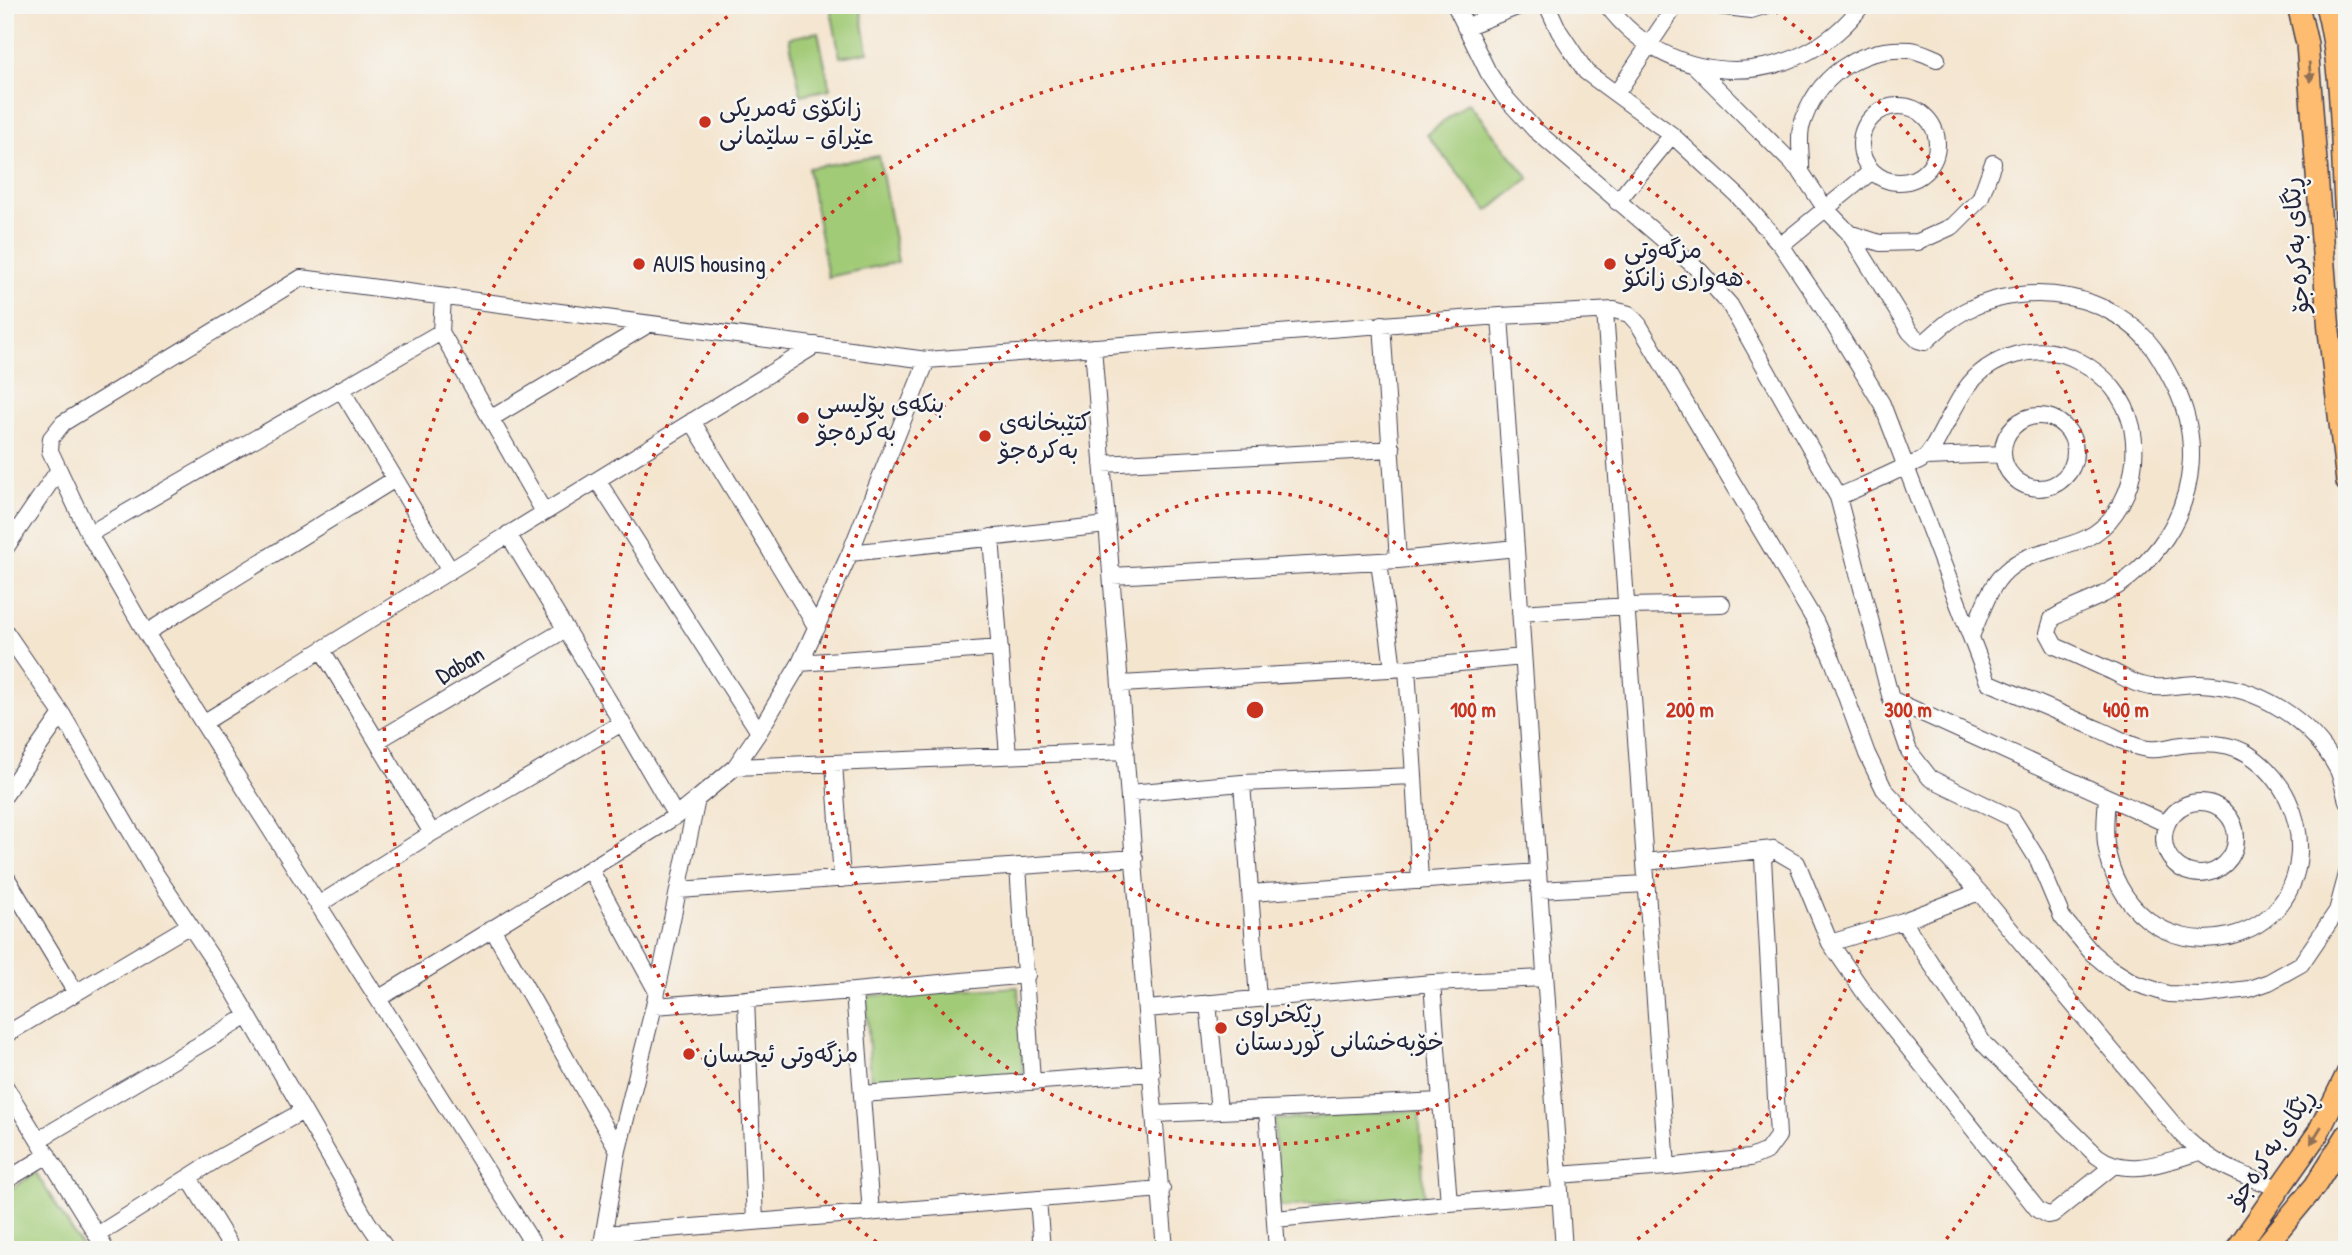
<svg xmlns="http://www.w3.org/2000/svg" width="2352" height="1255" font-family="'Patrick Hand','Playpen Sans Arabic',sans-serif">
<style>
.green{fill:#a2cb77;stroke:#627659;stroke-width:2}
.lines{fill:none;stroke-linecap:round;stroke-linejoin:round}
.minor-casing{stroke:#423f51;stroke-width:18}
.major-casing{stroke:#423f51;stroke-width:24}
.minor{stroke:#fff;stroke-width:16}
.major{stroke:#fdbc70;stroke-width:21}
.oneway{fill:#906f56}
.ring{fill:none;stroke:#c8321e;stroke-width:3.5;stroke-dasharray:3.5 7}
.poi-dot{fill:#c8321e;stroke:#f6f6f2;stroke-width:2.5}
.labels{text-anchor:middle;stroke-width:5;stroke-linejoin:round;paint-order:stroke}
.poi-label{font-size:24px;fill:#22223b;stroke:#f6f6f2;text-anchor:start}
.street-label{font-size:24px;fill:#22223b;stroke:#f6f6f2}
.centre{fill:#c8321e;stroke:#f6f6f2;stroke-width:3.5}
.ring-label{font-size:21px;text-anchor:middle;font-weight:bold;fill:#c8321e;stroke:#f6f6f2;stroke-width:5;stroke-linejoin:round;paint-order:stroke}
</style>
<rect width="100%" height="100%" fill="#f6f6f2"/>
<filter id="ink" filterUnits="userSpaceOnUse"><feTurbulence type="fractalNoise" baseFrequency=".0143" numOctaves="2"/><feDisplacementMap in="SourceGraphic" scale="14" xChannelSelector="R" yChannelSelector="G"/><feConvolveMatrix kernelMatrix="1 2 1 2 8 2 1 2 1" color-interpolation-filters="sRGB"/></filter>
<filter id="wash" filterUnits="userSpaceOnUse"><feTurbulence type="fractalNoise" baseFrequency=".00686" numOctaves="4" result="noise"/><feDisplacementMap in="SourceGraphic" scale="28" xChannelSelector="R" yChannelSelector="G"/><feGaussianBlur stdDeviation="1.57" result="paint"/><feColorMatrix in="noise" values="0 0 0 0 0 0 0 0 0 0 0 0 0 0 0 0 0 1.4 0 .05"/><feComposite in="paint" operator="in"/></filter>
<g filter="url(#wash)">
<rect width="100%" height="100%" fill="#f4e5cf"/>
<!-- green -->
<path class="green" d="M 830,5 L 860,5 L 868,52 L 840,57 Z
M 818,32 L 830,89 L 801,95 L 789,38 Z
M 1468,102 L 1529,178 L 1488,211 L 1427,135 Z
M 879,156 L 898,262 L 828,277 L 808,168 Z
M 1018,987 L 1023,1074 L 871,1083 L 866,996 Z
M 1419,1110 L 1424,1196 L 1280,1207 L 1274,1120 Z
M 36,1173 L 84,1250 L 5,1250 L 5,1193 Z"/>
</g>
<g filter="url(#ink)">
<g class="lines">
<!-- minor casing -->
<g class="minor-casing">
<path id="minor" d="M 1455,5 L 1488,72 L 1504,96 L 1535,130 L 1700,271 L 1730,305 L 1838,497 L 1891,699 L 1909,751 L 1930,778 L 2012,818 L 2038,860 L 2062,917 L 2092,953 L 2110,968 L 2134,983 L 2168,994 L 2200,995 L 2249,989 L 2269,982 L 2301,964 L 2337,911 L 2347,874
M 1547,5 L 1559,31 L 1586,72 L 1672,135 L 1739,197 L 1781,245 L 1828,315 L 1882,404 L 1988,682 C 2025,698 2063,714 2100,730 C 2115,736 2133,748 2149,749 C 2158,750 2167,748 2175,746 C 2199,742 2227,741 2248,754 C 2319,800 2319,914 2229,936 C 2165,951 2114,906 2106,844 C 2104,829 2106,812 2107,797
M 1607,5 C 1671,92 1799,91 1862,5
M 1710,5 L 1751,10 L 1767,5
M 1465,27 L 1522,5
M 1695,66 L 1801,172 L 1825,208 L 1849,233 L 1910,332 L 1918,340 L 1925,342 C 1938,330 1951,318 1967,310 C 2028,280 2113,292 2154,349 C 2162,361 2169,374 2175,386 C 2199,435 2196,491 2166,537 C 2151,560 2128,582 2104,594 C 2087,603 2068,608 2052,619 L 2048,633 L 2055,646 C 2074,654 2093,663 2113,672 C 2122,676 2132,683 2142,685 C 2161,691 2181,683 2200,684 C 2259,686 2311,719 2338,770 C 2342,779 2344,791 2347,801
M 1616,94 L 1676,5
M1861 144a38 38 0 1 1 76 0a38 38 0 1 1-76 0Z
M 1801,172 C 1802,158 1798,141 1801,128 C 1815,77 1859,46 1911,50 C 1920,51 1929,56 1937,59
M 1617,202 L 1672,135
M 1849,233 L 1880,243 L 1918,242 L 1953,226 L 1980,199 L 1993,163
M 1781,245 L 1872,171
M 1605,311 L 1667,1167
M 1500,316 L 1564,1250
M 441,332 L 544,512
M 1093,347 L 1165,1250
M 341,389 L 450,570
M2003 452a36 36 0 1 1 72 0a36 36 0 1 1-72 0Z
M 490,419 L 649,324
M 692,421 L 817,628
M 1926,457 L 2003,454
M 1102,464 L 1392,449
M 597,480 L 759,732
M 1838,497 C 1858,488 1879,479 1900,469 C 1908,466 1918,463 1924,458 C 1933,452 1943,428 1949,418 C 1954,409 1959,399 1965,390 C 1989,355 2039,341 2077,360 C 2105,374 2125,397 2132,427 C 2138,457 2133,488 2115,513 C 2085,557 2038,541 2006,571 C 1988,587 1981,615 1971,636
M 89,534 L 441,332 L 443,297
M 991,537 L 1008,756
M 5,549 L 58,471
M 850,553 L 1107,525
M 1398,560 L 1516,548
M 1379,561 L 1393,669
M 1112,576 L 1398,560 L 1382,324
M 1520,613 L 1628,606 L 1722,604
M 5,631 L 62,714 L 151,867 L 233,990 L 367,1221 L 387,1250
M 146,633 L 395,479
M 322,650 L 432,833
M 800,663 L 1000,648
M 1121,684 L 1407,668
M 1891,699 L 2167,824
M 203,723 L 816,345
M 622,723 L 676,816
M 377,741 L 566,629
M 834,763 L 842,879
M 735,767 L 1126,751
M 1414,776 L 1420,881
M 1242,783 L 1258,999
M 1129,793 L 1242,783 L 1414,776 L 1407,668 L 1523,657
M 5,795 L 62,714
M2164 838a36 36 0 1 1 72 0a36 36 0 1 1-72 0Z
M 1645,862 L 1773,849
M 1018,866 L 1032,1081
M 590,869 L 676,816 L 697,799
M 5,875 L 76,993
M 679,890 L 1135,858
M 1539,890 L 1646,884
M 1251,893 L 1537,872
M 318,905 L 432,833 L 622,723 L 508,534
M 1903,921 L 1984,1044 L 2097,1156 C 2128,1179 2166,1161 2200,1152
M 492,928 L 618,1150
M 1830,943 L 1866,995 L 2038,1210 L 2047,1215 L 2053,1214 L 2113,1166
M 854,991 L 871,1213
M 378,999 L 590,869 L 656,990
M 746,999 L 755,1222
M 1208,1003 L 1219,1111
M 654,1006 L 854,991 L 1027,975
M 1147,1009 L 1432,983
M 5,1035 L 190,925
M 5,1086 L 106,1250
M 862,1094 L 1152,1073
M 1267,1109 L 1277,1250
M 1156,1114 L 1441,1101 L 1432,983 L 1545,978
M 38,1140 L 248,1016
M 1558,1175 L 1667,1167 L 1750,1158 L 1767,1151 L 1778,1136 L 1763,858 L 1773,849 L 1797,863 L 1830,943 L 1903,921 L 1979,892
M 189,1178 L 233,1250
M 5,1181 L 48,1155
M 1038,1199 L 1042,1250
M 1449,1203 L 1559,1195
M 1275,1219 L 1449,1203 L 1441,1101
M 605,1234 L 1162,1189
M 97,1235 L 219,1158 L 303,1111
M 537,1250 L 146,633 L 89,534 L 50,451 L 51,438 L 63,423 L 301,278 L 927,360 L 1500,316 L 1614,310 L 1629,314 L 1639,325 L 1815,621 L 1833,661 L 1867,754 L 1884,789 L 1979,892 L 2184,1137 C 2214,1165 2241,1175 2279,1188
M 601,1250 L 618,1150 L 654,1006 L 697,799 L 735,767 L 759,732 L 800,663 L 850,553 L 927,360"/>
</g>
<!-- major casing -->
<g class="major-casing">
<path id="major" d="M 2298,5 L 2307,44 L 2329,331 L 2347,482
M 2326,5 C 2345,78 2340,155 2347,230
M 2236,1250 L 2318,1133 L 2347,1074
M 2262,1250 L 2315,1186 L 2347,1135"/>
</g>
<!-- minor -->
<use href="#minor" class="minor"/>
<!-- major -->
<use href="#major" class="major"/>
</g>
<!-- one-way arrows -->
<defs><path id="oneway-solid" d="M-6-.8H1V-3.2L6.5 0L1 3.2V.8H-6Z" transform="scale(1.75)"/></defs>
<g class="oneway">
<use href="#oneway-solid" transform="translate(2310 72) rotate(85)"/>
<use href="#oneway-solid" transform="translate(2316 1135) rotate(122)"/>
</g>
</g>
<!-- distance rings -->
<g class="ring">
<circle cx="1255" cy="710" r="218"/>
<circle cx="1255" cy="710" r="435"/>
<path d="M885 1248A653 653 0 1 1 1625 1248"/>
<path d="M569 1246A871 871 0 0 1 743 5M1767 5A871 871 0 0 1 1941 1246"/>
</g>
<!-- markers -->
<g class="poi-dot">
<circle cx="705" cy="122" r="7"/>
<circle cx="639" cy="264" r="7"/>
<circle cx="1610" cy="264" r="7"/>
<circle cx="803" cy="418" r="7"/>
<circle cx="985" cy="436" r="7"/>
<circle cx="1221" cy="1028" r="7"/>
<circle cx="689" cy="1054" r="7"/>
</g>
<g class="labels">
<!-- poi labels -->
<g class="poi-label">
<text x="719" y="116">زانکۆی ئەمریکی<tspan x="719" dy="28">عێراق - سلێمانی</tspan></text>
<text x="1624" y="258">مزگەوتی<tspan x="1624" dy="28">هەواری زانکۆ</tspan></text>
<text x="653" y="272">AUIS housing</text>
<text x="817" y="412">بنکەی پۆلیسی<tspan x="817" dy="28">بەکرەجۆ</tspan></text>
<text x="999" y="430">کتێبخانەی<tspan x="999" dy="28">بەکرەجۆ</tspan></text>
<text x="1235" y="1022">ڕێکخراوی<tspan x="1235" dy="28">خۆبەخشانی کوردستان</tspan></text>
<text x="703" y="1062">مزگەوتی ئیحسان</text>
</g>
<!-- street labels -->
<g class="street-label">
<text transform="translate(2296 245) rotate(-94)" y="8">ڕێگای بەکرەجۆ</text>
<text transform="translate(460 665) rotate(-31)" y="8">Daban</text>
<text transform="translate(2271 1148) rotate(-56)" y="8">ڕێگای بەکرەجۆ</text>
</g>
</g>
<circle cx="1255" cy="710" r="10" class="centre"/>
<g class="ring-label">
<text x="1473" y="717">100 m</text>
<text x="1690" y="717">200 m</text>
<text x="1908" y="717">300 m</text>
<text x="2126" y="717">400 m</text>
</g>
<!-- margin -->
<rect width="2352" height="1255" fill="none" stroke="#f6f6f2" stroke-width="28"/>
</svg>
